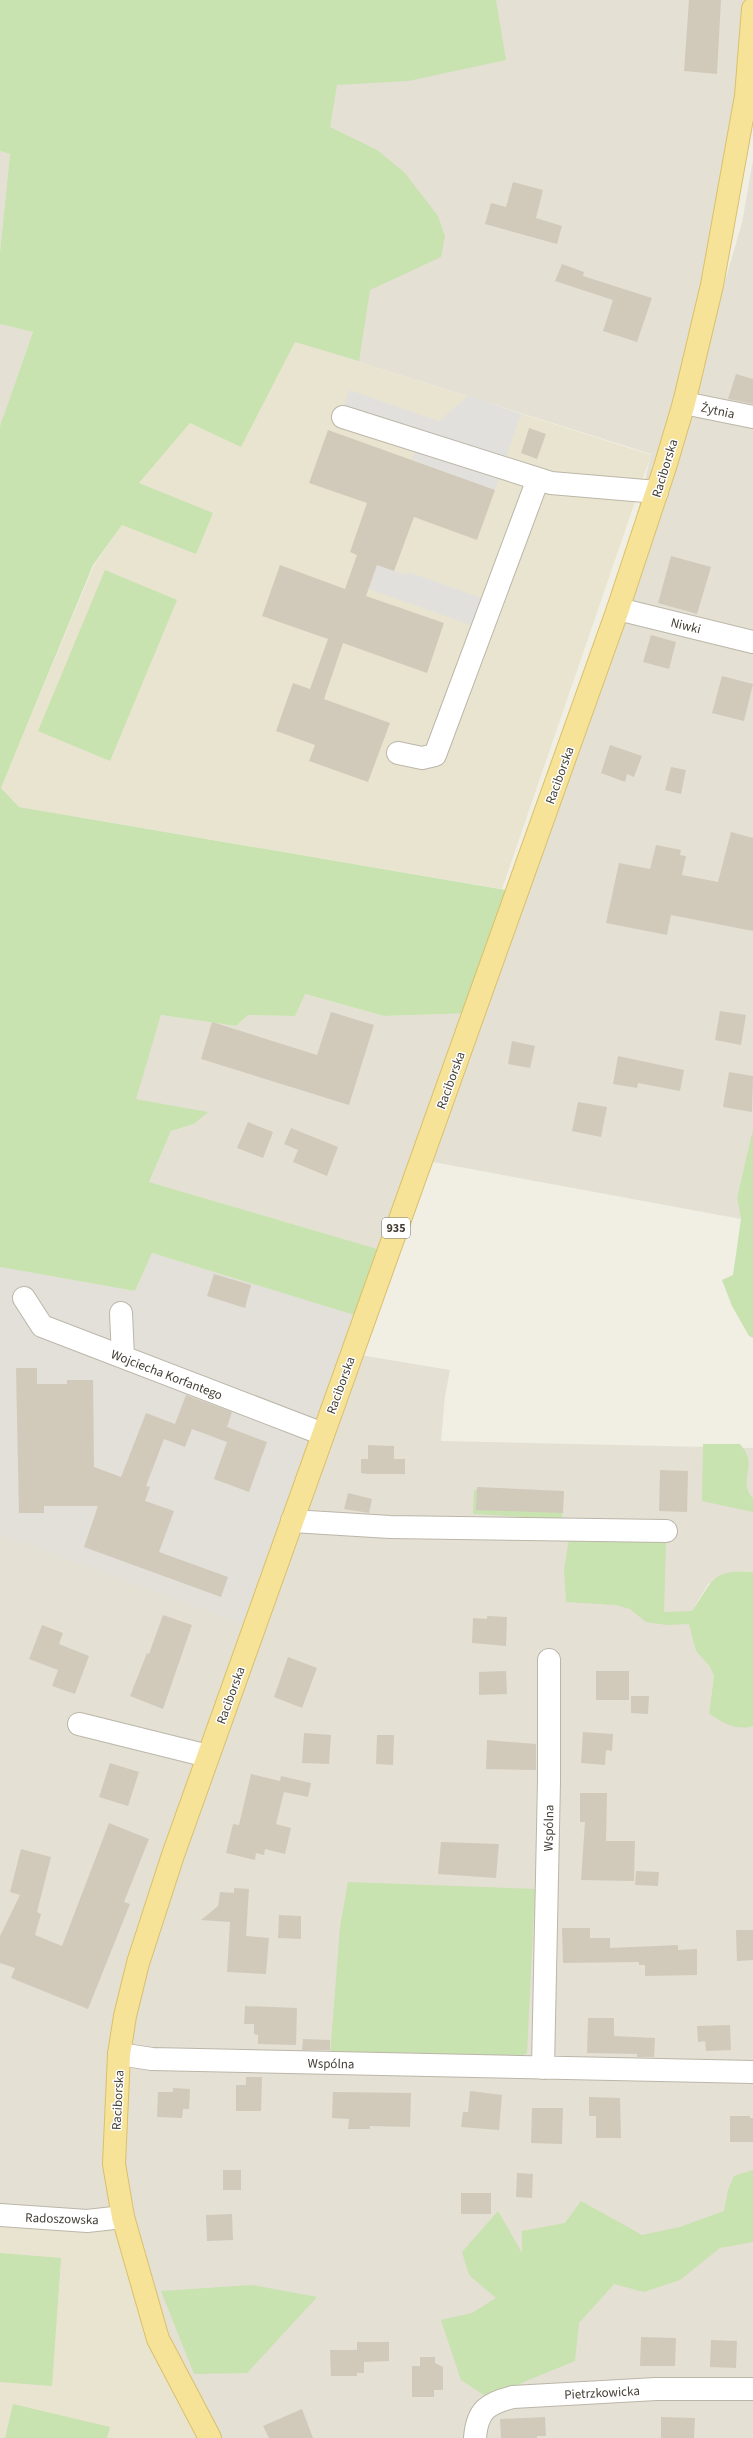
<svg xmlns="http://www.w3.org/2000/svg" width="753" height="2438" font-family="'Source Sans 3',sans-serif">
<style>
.residential{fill:#e4e0d3}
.industrial{fill:#e3dfd9}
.education{fill:#e9e4cf}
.green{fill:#c8e2b0}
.parking{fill:#e2e0dc}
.building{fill:#d1cabb}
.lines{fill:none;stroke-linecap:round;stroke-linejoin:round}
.minor-casing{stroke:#bbb6a8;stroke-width:24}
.major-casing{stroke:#d9c16a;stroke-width:24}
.minor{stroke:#fff;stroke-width:22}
.major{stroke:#f6e398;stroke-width:22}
.labels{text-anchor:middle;stroke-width:3;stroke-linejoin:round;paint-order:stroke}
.shield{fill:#fff;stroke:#7b7872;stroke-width:1}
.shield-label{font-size:12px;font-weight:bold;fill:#423e35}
.street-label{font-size:13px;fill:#423e35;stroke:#fff}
</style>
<rect width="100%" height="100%" fill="#f1eee4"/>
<!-- residential -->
<path class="residential" d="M 276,0 L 753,0 L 712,285 L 611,629 L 651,454 L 295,342 Z
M 0,151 L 10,154 L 0,252 Z
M 753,160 L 753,1128 L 737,1198 L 741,1219 L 433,1162 L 634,592 L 742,223 Z
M 0,324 L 33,332 L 0,426 Z
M 304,994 L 384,1016 L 474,1013 L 388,1252 L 149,1182 L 171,1131 L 194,1124 L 207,1112 L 135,1099 L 161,1015 L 236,1026 L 248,1015 L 295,1016 Z
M 360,1355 L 450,1370 L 445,1396 L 441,1441 L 753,1448 L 753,1572 L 742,1571 L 708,1584 L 692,1611 L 696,1651 L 710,1667 L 714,1676 L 709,1713 L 749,1727 L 753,1726 L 753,2438 L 198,2438 L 0,2217 L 0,1535 L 254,1627 Z"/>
<!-- industrial -->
<path class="industrial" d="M 152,1253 L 364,1318 L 254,1628 L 0,1535 L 0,1267 L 135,1291 Z"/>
<!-- education -->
<path class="education" d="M 295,342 L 651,455 L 502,889 L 19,807 L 1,788 L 94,565 L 122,525 L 139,483 L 190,423 L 241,446 Z
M 0,2215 L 123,2217 L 198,2438 L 0,2438 Z"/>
<!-- green -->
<path class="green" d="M 0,0 L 496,0 L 506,60 L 408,81 L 337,85 L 330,127 L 377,150 L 404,172 L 438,216 L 445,236 L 441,257 L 370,290 L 359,361 L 295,342 L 241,447 L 190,423 L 139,483 L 213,513 L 196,554 L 122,525 L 93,565 L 1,788 L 19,807 L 517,892 L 474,1013 L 384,1016 L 305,994 L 295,1016 L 248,1015 L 236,1026 L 161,1015 L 136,1099 L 208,1112 L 194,1124 L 171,1131 L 149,1182 L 388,1252 L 364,1318 L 152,1253 L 135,1291 L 0,1267 L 0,426 L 33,332 L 0,324 L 0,252 L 10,154 L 0,151 Z
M 105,570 L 177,600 L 110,761 L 38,731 Z
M 753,1128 L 753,1338 L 749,1336 L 732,1306 L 722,1280 L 733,1275 L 741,1219 L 737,1198 Z
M 703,1444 L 740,1444 C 742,1447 746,1451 747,1455 C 753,1470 739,1484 753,1498 L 753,1512 L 702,1501 Z
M 474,1490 L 563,1495 L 562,1519 L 473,1514 Z
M 569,1539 L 666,1541 L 664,1612 L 692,1611 C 713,1582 710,1569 753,1572 L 753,1726 C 736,1731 722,1723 709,1713 L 714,1676 L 710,1667 L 696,1651 L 689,1624 L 667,1625 L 646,1622 L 630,1609 L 616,1605 L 566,1602 L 564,1570 Z
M 348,1882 L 535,1889 L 527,2053 L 514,2061 L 330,2056 L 340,1927 Z
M 753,2170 L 753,2242 L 720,2248 L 680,2280 L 644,2292 L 614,2284 L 579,2323 L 575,2361 L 487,2397 L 461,2380 L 441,2320 L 472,2313 L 496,2298 L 469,2275 L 462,2252 L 498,2211 L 522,2253 L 522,2231 L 565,2223 L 581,2201 L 642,2235 L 680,2227 L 724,2211 L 728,2190 L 734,2176 Z
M 0,2253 L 61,2258 L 52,2386 L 0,2382 Z
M 252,2285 L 317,2297 L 247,2373 L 194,2374 L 161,2291 Z
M 13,2404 L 110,2427 L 107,2438 L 5,2438 Z"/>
<!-- parking -->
<path class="parking" d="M 349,390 L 439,421 L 468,396 L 521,414 L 495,490 L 412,460 L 415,452 L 410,447 L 339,422 Z
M 377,565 L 406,575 L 408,572 L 484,599 L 474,626 L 369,589 Z"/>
<!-- building -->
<path class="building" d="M 689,0 L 721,0 L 717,74 L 684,71 Z
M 513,182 L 543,190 L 536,218 L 562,226 L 557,244 L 485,224 L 491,203 L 506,207 Z
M 562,264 L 584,272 L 583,276 L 652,298 L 637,342 L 603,331 L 613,300 L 555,281 Z
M 736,374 L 753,379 L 753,404 L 728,399 Z
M 529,428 L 546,434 L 537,459 L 521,453 Z
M 328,430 L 495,490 L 477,540 L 414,517 L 394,571 L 377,565 L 366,596 L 444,623 L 427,673 L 343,643 L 324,699 L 390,723 L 368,782 L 309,761 L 315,745 L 276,731 L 293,683 L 310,689 L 328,639 L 262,616 L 280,565 L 345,589 L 357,555 L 350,552 L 367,503 L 309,483 Z
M 671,556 L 711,567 L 697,614 L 658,603 Z
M 651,635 L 676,642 L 669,669 L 643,662 Z
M 722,676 L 753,684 L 744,721 L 712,713 Z
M 610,745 L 642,756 L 634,777 L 627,774 L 625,782 L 601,773 Z
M 671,767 L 686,770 L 681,794 L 665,790 Z
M 731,832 L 753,838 L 753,931 L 671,915 L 667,935 L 606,923 L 619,863 L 650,869 L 656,845 L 681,850 L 680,855 L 686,856 L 682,875 L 718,882 Z
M 720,1011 L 746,1015 L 741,1045 L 715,1040 Z
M 331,1012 L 374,1025 L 349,1105 L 201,1059 L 212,1022 L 317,1055 Z
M 512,1041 L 535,1046 L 530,1068 L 508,1064 Z
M 618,1056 L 684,1070 L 680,1091 L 638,1083 L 637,1088 L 613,1084 Z
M 729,1072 L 753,1076 L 752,1112 L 723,1107 Z
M 578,1102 L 607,1107 L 601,1137 L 572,1131 Z
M 248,1122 L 273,1132 L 263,1158 L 237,1148 Z
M 291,1128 L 338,1147 L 327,1176 L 293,1162 L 298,1150 L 284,1144 Z
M 214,1274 L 251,1285 L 245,1308 L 207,1296 Z
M 16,1368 L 37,1368 L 37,1384 L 67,1384 L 67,1380 L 93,1380 L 94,1467 L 121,1477 L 146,1413 L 175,1424 L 186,1395 L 232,1412 L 227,1427 L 267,1442 L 249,1492 L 214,1479 L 227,1442 L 192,1429 L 185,1447 L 164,1439 L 146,1486 L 150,1487 L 145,1501 L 174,1511 L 159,1552 L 228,1577 L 221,1597 L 84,1547 L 98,1506 L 44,1506 L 44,1513 L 19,1513 Z
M 368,1445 L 394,1446 L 394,1459 L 405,1459 L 405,1474 L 368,1474 L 361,1473 L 361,1459 L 368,1459 Z
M 660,1470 L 688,1471 L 687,1512 L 659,1511 Z
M 477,1487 L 564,1491 L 563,1513 L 476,1510 Z
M 348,1493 L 372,1499 L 369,1513 L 344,1509 Z
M 163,1615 L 192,1625 L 163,1709 L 130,1696 L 147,1653 L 149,1654 Z
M 487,1616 L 507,1617 L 506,1646 L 472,1643 L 473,1618 L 487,1619 Z
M 42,1625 L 63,1633 L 59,1644 L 89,1656 L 75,1694 L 52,1686 L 58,1670 L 29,1659 Z
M 288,1657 L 317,1668 L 302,1708 L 274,1697 Z
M 506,1671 L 507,1694 L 479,1695 L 479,1672 Z
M 596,1671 L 629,1671 L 629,1700 L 596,1700 Z
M 631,1696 L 649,1696 L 648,1714 L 631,1713 Z
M 583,1732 L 613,1734 L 612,1751 L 606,1750 L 605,1765 L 581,1763 Z
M 304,1733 L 331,1735 L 329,1764 L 302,1763 Z
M 377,1735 L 394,1735 L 393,1765 L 376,1764 Z
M 487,1740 L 536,1744 L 536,1770 L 486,1769 Z
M 110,1763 L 139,1772 L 128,1806 L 99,1797 Z
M 251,1774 L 280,1781 L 281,1776 L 311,1783 L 308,1797 L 284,1792 L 276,1824 L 291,1828 L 285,1854 L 265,1849 L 264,1855 L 256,1853 L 255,1860 L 226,1853 L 233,1824 L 239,1825 Z
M 580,1793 L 607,1793 L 606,1841 L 635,1841 L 634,1881 L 581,1880 L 585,1822 L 580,1822 Z
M 109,1823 L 149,1839 L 124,1902 L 130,1904 L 88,2009 L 11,1978 L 15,1968 L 0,1963 L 0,1936 L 20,1895 L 10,1892 L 21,1849 L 51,1857 L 37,1912 L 41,1914 L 35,1935 L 62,1946 Z
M 441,1842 L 499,1844 L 496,1878 L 438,1874 Z
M 636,1871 L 659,1872 L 658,1886 L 635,1885 Z
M 234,1888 L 249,1889 L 246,1936 L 269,1938 L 266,1974 L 227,1972 L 230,1922 L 201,1920 L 218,1906 L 220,1892 L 234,1893 Z
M 279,1915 L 301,1916 L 301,1939 L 278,1938 Z
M 562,1928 L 590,1928 L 590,1938 L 610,1938 L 610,1948 L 678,1945 L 678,1950 L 697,1949 L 697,1975 L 645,1976 L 645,1965 L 639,1965 L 639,1962 L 563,1963 Z
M 736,1930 L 753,1930 L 753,1960 L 737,1961 Z
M 245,2006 L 297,2008 L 296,2045 L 258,2044 L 258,2035 L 254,2034 L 254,2024 L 244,2024 Z
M 588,2018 L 614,2018 L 614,2036 L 655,2038 L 654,2057 L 637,2057 L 637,2054 L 587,2053 Z
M 730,2025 L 731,2050 L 706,2051 L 705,2041 L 698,2042 L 697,2026 Z
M 303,2039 L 330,2040 L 330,2050 L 302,2050 Z
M 246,2077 L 262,2077 L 261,2111 L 236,2111 L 236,2085 L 246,2085 Z
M 173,2088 L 190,2089 L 189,2109 L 183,2109 L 182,2118 L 157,2117 L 158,2092 L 173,2092 Z
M 470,2091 L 502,2095 L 499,2130 L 461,2127 L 463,2112 L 468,2112 Z
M 333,2092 L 411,2093 L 410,2127 L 370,2126 L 370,2129 L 348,2129 L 349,2119 L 332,2118 Z
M 589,2097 L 620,2098 L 621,2138 L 596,2138 L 596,2116 L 589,2116 Z
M 532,2108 L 563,2108 L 562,2144 L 531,2143 Z
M 730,2116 L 750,2116 L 750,2118 L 753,2118 L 753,2142 L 730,2142 Z
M 223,2170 L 241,2170 L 241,2190 L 223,2190 Z
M 517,2173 L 533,2174 L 532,2198 L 516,2197 Z
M 461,2193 L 491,2193 L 491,2214 L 461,2214 Z
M 232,2214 L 233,2240 L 207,2241 L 206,2215 Z
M 641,2337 L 676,2338 L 675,2366 L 640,2366 Z
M 711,2340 L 737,2341 L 736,2368 L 710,2367 Z
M 357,2342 L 389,2342 L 389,2361 L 364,2362 L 364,2373 L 357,2373 L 357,2376 L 331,2376 L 330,2350 L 357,2350 Z
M 420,2357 L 435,2357 L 435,2363 L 443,2367 L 443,2390 L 434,2390 L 434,2397 L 412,2397 L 412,2366 L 420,2366 Z
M 302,2409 L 313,2438 L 269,2438 L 263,2426 Z
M 545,2417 L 546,2436 L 537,2436 L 537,2438 L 501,2438 L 500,2419 Z
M 661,2417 L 695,2418 L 694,2438 L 661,2438 Z"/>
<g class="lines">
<!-- minor casing -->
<g class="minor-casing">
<path id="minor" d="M 684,403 L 753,417
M 343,417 L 551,483 L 657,492
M 618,609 L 753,642
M 398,753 L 422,758 L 435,755 L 538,479
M 24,1298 L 42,1326 L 323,1434
M 121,1313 L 123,1357
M 292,1521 L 390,1527 L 666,1531
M 79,1724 L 208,1756
M 119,2054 L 152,2059 L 753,2072
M 543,2068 L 549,1781 L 549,1660
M 0,2215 L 87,2221 L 123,2217
M 475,2438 C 477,2410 488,2403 513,2397 L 656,2389 L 753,2389"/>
</g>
<!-- major casing -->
<g class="major-casing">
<path id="major" d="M 210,2438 L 158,2339 L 123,2217 L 114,2164 L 119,2054 L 125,2016 L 138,1963 L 173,1855 L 618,609 L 665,467 L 684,403 L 712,285 L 746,96 L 753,9"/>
</g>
<!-- minor -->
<use href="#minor" class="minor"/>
<!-- major -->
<use href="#major" class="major"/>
</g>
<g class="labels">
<!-- shield labels -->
<rect class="shield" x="382" y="1218" width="28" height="20" rx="3"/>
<g class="shield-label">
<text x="396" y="1232">935</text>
</g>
<!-- street labels -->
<g class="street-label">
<text transform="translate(718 410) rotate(12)" y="5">Żytnia</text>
<text transform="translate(664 468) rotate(-73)" y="5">Raciborska</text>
<text transform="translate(686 625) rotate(14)" y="5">Niwki</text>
<text transform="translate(559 775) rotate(-70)" y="5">Raciborska</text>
<text transform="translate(450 1080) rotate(-70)" y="5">Raciborska</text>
<text transform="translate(167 1374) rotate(21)" y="5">Wojciecha Korfantego</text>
<text transform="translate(340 1385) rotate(-70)" y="5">Raciborska</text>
<text transform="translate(230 1695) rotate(-70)" y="5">Raciborska</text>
<text transform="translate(548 1828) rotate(-89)" y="5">Wspólna</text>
<text transform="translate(331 2063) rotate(1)" y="5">Wspólna</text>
<text transform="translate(117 2100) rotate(-87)" y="5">Raciborska</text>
<text transform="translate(62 2218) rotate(2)" y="5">Radoszowska</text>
<text transform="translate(602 2392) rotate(-3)" y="5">Pietrzkowicka</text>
</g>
</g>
</svg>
